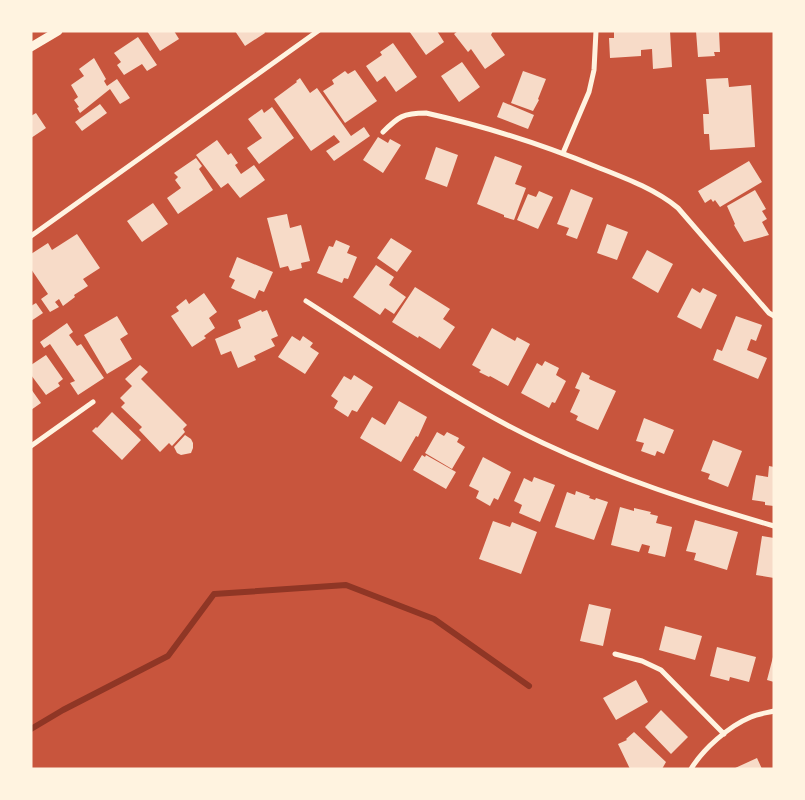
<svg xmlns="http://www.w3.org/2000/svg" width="805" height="800" font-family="Signika,sans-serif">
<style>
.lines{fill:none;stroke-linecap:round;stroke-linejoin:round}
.stream{stroke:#8f3625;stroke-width:6}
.building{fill:#f7dbc8}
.minor{stroke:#fff3e0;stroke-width:5}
.tertiary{stroke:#fff3e0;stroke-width:9}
</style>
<rect width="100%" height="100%" fill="#c8553d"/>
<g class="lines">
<!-- stream -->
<path class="stream" d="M 31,729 L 63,710 L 168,656 L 214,594 L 346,585 L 434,619 L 529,686"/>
</g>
<!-- building -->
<path class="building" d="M 147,31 L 174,31 L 179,39 L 160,51 Z
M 235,31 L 264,31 L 265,33 L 245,46 Z
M 409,31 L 437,31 L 444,42 L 426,55 Z
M 458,31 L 493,31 L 491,35 L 505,55 L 485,69 L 471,49 L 468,52 L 454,34 Z
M 614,31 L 670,31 L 672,67 L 653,69 L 652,49 L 641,50 L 641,56 L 610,58 L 609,38 L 614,38 Z
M 696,31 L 719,31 L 720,52 L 714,52 L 715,56 L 698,57 Z
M 138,37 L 157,65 L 147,71 L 142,64 L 124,75 L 117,65 L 121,62 L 114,53 Z
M 393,43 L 417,77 L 396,92 L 385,76 L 377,82 L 366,66 L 382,55 L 380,52 Z
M 94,58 L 106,79 L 104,81 L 107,86 L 117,79 L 130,98 L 120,104 L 110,89 L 80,113 L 77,108 L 79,107 L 74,100 L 78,97 L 71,85 L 84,76 L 79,69 Z
M 462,62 L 480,87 L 459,102 L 441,76 Z
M 355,70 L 377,101 L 345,123 L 323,91 L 334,84 L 332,80 L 345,71 L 348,74 Z
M 523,71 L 546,79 L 538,99 L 539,100 L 533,111 L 511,103 Z
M 300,78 L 310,93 L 317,88 L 351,136 L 364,127 L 370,136 L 334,161 L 326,151 L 340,142 L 334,135 L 311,151 L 274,99 L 297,82 L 296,81 Z
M 728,78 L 729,87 L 751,85 L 755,147 L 710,150 L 709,134 L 704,134 L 703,114 L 709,114 L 706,79 Z
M 503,102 L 534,115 L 528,129 L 497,117 Z
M 100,104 L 107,113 L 82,131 L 75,122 Z
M 272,107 L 294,138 L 259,164 L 247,148 L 262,138 L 248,119 L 262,109 L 264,113 Z
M 36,113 L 46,128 L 31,138 L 31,116 Z
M 378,137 L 388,143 L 390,139 L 401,145 L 383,173 L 363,160 Z
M 217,140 L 228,155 L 231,153 L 238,163 L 235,165 L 241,174 L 254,165 L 265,180 L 240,198 L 228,183 L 221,188 L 196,155 Z
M 436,147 L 458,155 L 447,187 L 425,179 Z
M 495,156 L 522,166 L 515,184 L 526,188 L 514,220 L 504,217 L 504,215 L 477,204 Z
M 196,158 L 202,166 L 199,169 L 213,190 L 178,214 L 167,198 L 181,188 L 175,180 L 178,177 L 174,173 Z
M 749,161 L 762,182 L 720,207 L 715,200 L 713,202 L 711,199 L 705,203 L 698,191 Z
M 571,189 L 593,198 L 577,239 L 566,235 L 569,228 L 557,224 Z
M 755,190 L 766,209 L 762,211 L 767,219 L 762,222 L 769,235 L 744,242 L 734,225 L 735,224 L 727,206 Z
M 539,191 L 553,197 L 538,229 L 517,220 L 528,194 L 536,197 Z
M 153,203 L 168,224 L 142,242 L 127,221 Z
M 287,214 L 290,228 L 301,225 L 310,261 L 301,263 L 302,268 L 290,271 L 288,266 L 280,268 L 267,218 Z
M 607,224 L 628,232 L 617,260 L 597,253 Z
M 77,234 L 100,268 L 83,279 L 88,286 L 74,295 L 75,297 L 63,306 L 59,299 L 55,302 L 59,307 L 50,312 L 41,299 L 48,294 L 31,269 L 31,254 L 48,243 L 52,250 Z
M 391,238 L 412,251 L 397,272 L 377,258 Z
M 336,240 L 350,246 L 347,253 L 357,257 L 348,279 L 344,278 L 342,283 L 317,273 L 329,246 L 333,247 Z
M 647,250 L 673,264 L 658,293 L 632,278 Z
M 237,257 L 273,272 L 264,292 L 259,290 L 255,299 L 231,288 L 235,280 L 229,277 Z
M 376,265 L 394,277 L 389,285 L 406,297 L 394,314 L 385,308 L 380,315 L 353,297 Z
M 415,287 L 450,309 L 443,319 L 455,327 L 440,349 L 419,336 L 418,338 L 392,322 Z
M 692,288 L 700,293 L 703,288 L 717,295 L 701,329 L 677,317 Z
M 204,293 L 217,312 L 209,318 L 215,328 L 204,336 L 206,338 L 192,347 L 171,316 L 179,311 L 176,307 L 186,299 L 189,304 Z
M 36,303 L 43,313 L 31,321 L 31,306 Z
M 261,310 L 262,312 L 267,310 L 278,336 L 271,339 L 275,346 L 254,356 L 256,360 L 238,368 L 231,351 L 221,355 L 215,339 L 241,328 L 238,320 Z
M 117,316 L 128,334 L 120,339 L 132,359 L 107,374 L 84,335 Z
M 736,316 L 762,325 L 756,341 L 751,339 L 747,350 L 767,358 L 758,379 L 713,360 L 717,349 L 722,351 Z
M 67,323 L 73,332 L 69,335 L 77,346 L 81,344 L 104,378 L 78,395 L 70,383 L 75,381 L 50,344 L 44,348 L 40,342 Z
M 492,328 L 515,341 L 517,337 L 530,344 L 508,386 L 490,376 L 489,377 L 479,372 L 481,370 L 472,365 Z
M 292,336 L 300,341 L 303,336 L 313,343 L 310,347 L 319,353 L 305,374 L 278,357 Z
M 46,355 L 63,379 L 58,383 L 60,386 L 46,395 L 31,375 L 31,365 Z
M 545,361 L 559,368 L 556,375 L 566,381 L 555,403 L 552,402 L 549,408 L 521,393 L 537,363 L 542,366 Z
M 140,365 L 148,372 L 141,379 L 187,425 L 183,429 L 185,432 L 172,446 L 169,443 L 160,452 L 139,430 L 142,427 L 121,407 L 125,403 L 120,398 L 132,386 L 125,379 Z
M 582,372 L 590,376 L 589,379 L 616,391 L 598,430 L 576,420 L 578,416 L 570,412 L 580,390 L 575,388 Z
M 354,375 L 373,387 L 357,412 L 352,410 L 348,417 L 334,408 L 338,401 L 331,396 L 344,376 L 351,380 Z
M 31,389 L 41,403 L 31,410 Z
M 399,401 L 427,417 L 418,437 L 416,436 L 401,462 L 360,438 L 372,417 L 385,425 Z
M 112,412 L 141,440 L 122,460 L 92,431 L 96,427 L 97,428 Z
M 644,418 L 674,430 L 664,454 L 657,451 L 655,456 L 641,451 L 644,443 L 636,441 Z
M 437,432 L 444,436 L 447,432 L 459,438 L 457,442 L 465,447 L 452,469 L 425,453 Z
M 185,435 L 191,439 L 193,443 L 193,448 L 191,453 L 181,455 L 177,453 L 174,447 Z
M 713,440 L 742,451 L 728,487 L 708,479 L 710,474 L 701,471 Z
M 422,455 L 425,457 L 426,455 L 456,472 L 446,489 L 413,470 Z
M 483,457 L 511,472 L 498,500 L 494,498 L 490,506 L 476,498 L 479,491 L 469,486 Z
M 769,466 L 774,467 L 774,506 L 765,505 L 765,502 L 752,500 L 756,475 L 768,477 Z
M 534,477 L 555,485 L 540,522 L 519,513 L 522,505 L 514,501 L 524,478 L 532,482 Z
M 576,491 L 590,496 L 589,498 L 595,500 L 596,498 L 608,502 L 594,540 L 555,527 L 567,492 L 575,495 Z
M 620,507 L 634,511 L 634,508 L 651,512 L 650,514 L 658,516 L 656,523 L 672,527 L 665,557 L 648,553 L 650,546 L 642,544 L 639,552 L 611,545 Z
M 695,520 L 738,532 L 727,570 L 694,560 L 696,553 L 686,551 Z
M 493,521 L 510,527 L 512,522 L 537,532 L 521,574 L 479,559 Z
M 762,536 L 774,538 L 774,578 L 756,575 Z
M 589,604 L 611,609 L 603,646 L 580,641 Z
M 665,626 L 702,636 L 695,660 L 659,650 Z
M 717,647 L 756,657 L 749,682 L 730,677 L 729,681 L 710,676 Z
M 773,657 L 774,657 L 774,682 L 767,680 Z
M 636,680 L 648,702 L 616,720 L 603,698 Z
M 661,710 L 688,737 L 671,754 L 645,727 Z
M 634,732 L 666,762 L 662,769 L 630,769 L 618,744 L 627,740 L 626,739 Z
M 757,758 L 762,769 L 733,769 Z"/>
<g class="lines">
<!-- minor -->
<path class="minor" d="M 383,132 C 398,117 403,113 426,113 C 484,126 541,144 597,167 C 625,178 655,189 678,208 L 769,313 L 774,316
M 563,153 L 589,92 L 594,70 L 596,31
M 31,236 L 318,31
M 306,301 C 383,350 460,404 543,443 C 617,478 695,503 774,526
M 31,446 L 93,402
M 615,654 L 642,661 L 661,670 L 724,734
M 691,769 C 703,749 729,726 751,717 C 758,714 766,713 774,711"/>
<!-- tertiary -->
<path class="tertiary" d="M 31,47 L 58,31"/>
</g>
<!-- border -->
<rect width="805" height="800" fill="none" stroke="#fff3e0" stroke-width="65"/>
</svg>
